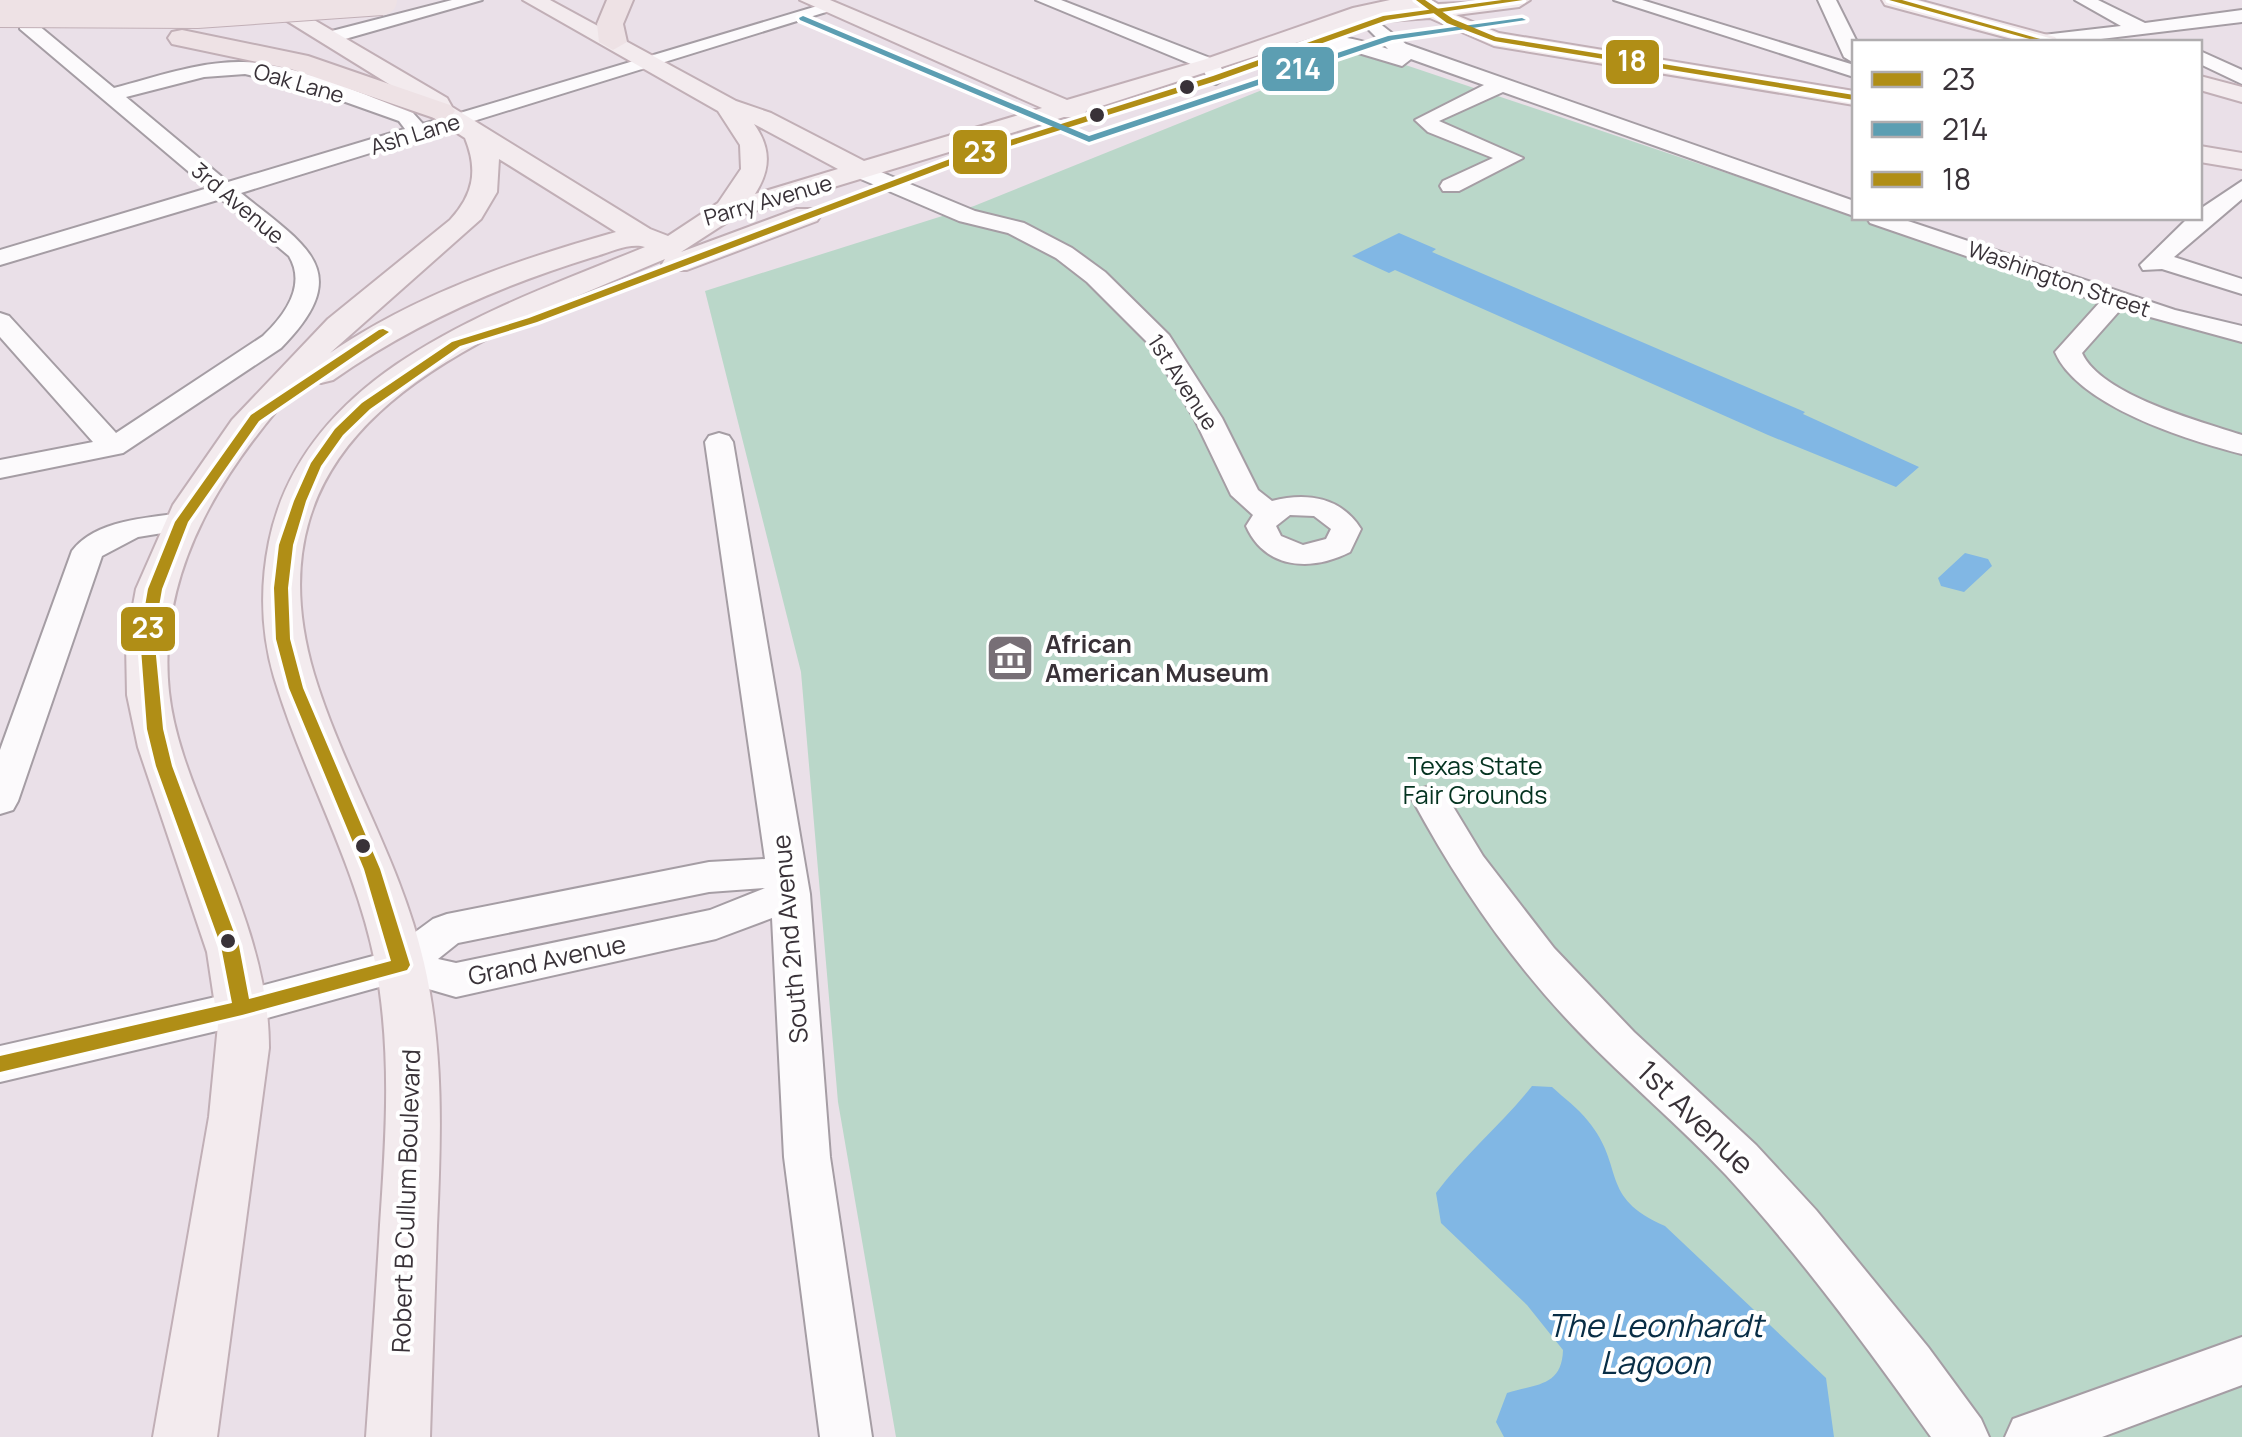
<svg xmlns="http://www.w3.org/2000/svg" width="2242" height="1437" font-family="Manrope,sans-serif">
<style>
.green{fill:#bad7c9}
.water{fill:#81b7e4}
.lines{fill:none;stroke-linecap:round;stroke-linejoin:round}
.minor-casing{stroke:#a59da4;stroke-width:4}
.major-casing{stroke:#c1afb6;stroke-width:4}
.highway-casing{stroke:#c1afb6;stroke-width:4}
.minor{fill:#fcfafc;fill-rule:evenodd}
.major{fill:#f3ebee;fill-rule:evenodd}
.highway{fill:#eee2e5;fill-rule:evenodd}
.highway-bridge-casing{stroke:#c1afb6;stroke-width:32;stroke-linecap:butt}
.highway-bridge{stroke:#eee2e5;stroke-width:30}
.bus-1-casing{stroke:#fff;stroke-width:7}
.bus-2-casing{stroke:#fff;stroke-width:7}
.bus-3-casing{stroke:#fff;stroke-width:7}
.bus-1{fill:#b08e16;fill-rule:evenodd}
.bus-2{fill:#5c9eb2;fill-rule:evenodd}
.bus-3{fill:#b08e16;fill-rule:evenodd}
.bus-dot{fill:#393238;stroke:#fff;stroke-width:4}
.labels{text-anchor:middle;stroke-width:8;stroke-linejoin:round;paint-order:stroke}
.far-street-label{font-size:22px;fill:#393238;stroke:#fff}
.poi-label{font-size:25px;font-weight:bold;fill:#393238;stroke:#fff;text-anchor:start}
.park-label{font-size:25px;fill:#043320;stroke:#fff}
.street-label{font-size:25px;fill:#393238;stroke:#fff}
.near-street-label{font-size:30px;fill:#393238;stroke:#fff}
.near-water-label{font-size:32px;font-style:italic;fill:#082d45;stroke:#fff}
.line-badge{stroke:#fff;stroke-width:4}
.badge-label{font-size:28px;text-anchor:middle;font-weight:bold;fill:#fff}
</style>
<rect width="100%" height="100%" fill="#eae0e8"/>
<!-- green -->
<path class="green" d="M 1361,50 L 2170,322 L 2242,340 L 2242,1437 L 896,1437 L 838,1102 L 801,672 L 705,291 L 974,206 Z"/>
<!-- water -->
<path class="water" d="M 1399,233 L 1436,249 L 1432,252 L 1805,412 L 1803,414 L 1919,467 L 1896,487 L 1768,435 L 1395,270 L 1389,273 L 1352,256 Z
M 1965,553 L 1988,559 L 1992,566 L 1964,592 L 1941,586 L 1938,578 Z
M 1532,1086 L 1552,1087 C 1564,1098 1578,1108 1588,1121 C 1626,1167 1598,1197 1665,1226 L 1826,1378 L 1834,1437 L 1504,1437 L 1496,1422 L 1507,1393 C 1537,1384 1562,1386 1563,1350 L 1527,1305 L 1441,1223 L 1436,1193 C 1465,1154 1502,1124 1532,1086 Z"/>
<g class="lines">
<!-- minor casing -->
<g class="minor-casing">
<path id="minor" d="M 42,0 L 61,0 L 38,25 L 114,88 C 156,77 200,61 243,62 C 297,64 362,94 413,113 L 423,124 L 824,4 L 830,3 L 839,8 L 241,193 C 304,245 358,270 281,348 L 123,453 L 0,478 L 0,460 L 93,442 L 0,337 L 0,313 L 9,316 L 116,433 L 263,336 C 284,316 307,286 289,256 L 221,199 L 0,265 L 0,250 L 208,188 L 20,29 L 20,21 ZM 245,74 L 309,89 L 399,121 L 405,129 L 228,182 L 126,97 L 204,77 Z
M 452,0 L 482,0 L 331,43 L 322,37 L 324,33 Z
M 1036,0 L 1061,0 L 1218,61 L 1226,78 L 1216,84 L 1209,82 L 1203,69 Z
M 1614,0 L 1642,0 L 1854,65 L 1854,77 Z
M 1818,0 L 1836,0 L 1857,42 L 1854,63 L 1844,57 Z
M 2075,0 L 2098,0 L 2145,23 L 2242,10 L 2242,22 L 2076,42 L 2035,42 L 2036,37 L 2043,35 L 2121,26 Z
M 1370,16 L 1406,44 L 1854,201 L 1854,216 L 1503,92 L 1439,121 L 1523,158 L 1459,191 L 1443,191 L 1440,186 L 1443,181 L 1493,158 L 1428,132 L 1415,120 L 1484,85 L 1411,59 L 1402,66 L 1355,52 L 1314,49 L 1304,43 C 1324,28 1366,42 1388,49 L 1361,22 Z
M 2200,51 L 2242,70 L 2242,84 L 2200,64 Z
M 864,165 L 975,211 L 1024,223 L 1072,248 L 1105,272 L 1169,335 L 1222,418 L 1258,490 L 1272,501 C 1307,492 1341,497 1361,529 L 1350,552 C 1311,572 1265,569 1246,526 L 1253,515 L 1231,495 L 1194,418 L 1150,345 L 1087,282 L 1056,258 L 1008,233 L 959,221 L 856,177 L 853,172 ZM 1290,515 L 1314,516 L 1331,529 L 1326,539 L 1303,545 L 1281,536 L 1276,526 Z
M 2242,181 L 2242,199 L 2174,257 L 2242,279 L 2242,294 L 2162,269 L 2143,270 L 2140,265 L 2188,218 L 2200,218 L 2200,209 Z
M 1867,218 L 1899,218 L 2175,310 L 2242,326 L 2242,342 L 2121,309 L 2082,353 C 2101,395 2199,421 2242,435 L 2242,454 C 2187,440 2078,406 2055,352 L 2100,302 L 1870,223 Z
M 719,433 L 729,436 L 733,442 L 810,894 L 830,1157 L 872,1437 L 820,1437 L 784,1157 L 772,918 L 716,939 L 456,997 L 401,981 L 242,1025 L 0,1082 L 0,1046 L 242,991 L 388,952 L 433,919 L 447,914 L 709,862 L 765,859 L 705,442 L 709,436 ZM 765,888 L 710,910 L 456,963 L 438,959 L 458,943 L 709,892 Z
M 182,513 L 193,516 L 197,522 L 193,528 L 138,537 L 102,556 L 18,801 L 13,810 L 0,814 L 0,750 L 72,551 C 95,520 147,518 182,513 Z
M 1430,786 L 1443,790 L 1483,856 L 1554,948 L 1634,1032 L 1756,1145 L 1816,1210 L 1928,1347 L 1981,1419 L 1989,1437 L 1931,1437 C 1867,1347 1801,1257 1726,1175 C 1679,1125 1626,1081 1579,1032 C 1512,963 1458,884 1412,799 L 1417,790 Z
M 2242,1337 L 2242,1385 L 2102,1437 L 2005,1437 L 2013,1419 Z"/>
</g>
<!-- major casing -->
<g class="major-casing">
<path id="major" d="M 253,0 L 280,0 L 447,98 L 452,107 L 650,229 L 668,236 L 718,203 L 741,169 L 740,145 L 718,111 L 523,0 L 550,0 L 736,101 L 771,113 L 864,161 L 1042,108 L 800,0 L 830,0 L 1067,100 L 1203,60 L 1353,8 L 1390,0 L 1431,0 L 1438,4 L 1530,0 L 1519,7 L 1456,15 L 1499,33 L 1854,91 L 1854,105 L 1494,46 L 1430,18 L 1387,21 L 1385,14 L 1086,111 L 1084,118 L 1064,117 L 735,217 L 681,252 L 797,209 L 817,209 L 821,215 L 817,221 L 687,270 L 667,270 L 662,264 L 665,259 C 482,337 239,420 314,674 C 344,773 401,861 424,963 C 444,1050 441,1137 437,1226 C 435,1296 432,1367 430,1437 L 366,1437 C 371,1366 376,1296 380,1225 C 386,1136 392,1050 375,962 C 355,862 303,774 274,677 C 261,632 260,587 269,542 C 304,368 502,306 645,247 C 630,242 608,253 593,257 C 499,286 413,324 333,380 L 321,383 L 307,376 C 226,464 156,568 169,692 C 174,739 194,786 211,829 C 239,900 269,970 269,1048 L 217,1437 L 153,1437 L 209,1117 L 218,1025 L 207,952 L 138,747 L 127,695 L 126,643 L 136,589 L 173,505 L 232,420 L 328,319 L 450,220 C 474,194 478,170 465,138 L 431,116 L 426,107 ZM 754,124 L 838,169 L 755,194 C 771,169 771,148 754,124 ZM 499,159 L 616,232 C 516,260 417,294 330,353 L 481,219 L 497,192 Z
M 1882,0 L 1918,0 L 2055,37 L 2059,42 L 2023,42 L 1885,5 Z
M 2200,76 L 2242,87 L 2242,102 L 2200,90 Z
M 2200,146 L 2242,153 L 2242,169 L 2200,162 Z"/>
</g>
<!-- highway casing -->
<g class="highway-casing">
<path id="highway" d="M 607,0 L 633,0 L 623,24 L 627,42 L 613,50 L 599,42 L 597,24 Z
M 182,30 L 308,56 L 450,105 L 455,111 L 450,117 L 440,120 L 291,69 L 172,44 L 168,38 L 172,32 Z"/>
</g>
<!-- minor -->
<use href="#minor" class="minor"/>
<!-- major -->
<use href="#major" class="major"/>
<!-- highway -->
<use href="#highway" class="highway"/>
<!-- highway-bridge casing -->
<g class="highway-bridge-casing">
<path id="highway-bridge" d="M 0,12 L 197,13 L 382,0"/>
</g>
<!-- highway-bridge -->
<use href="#highway-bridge" class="highway-bridge"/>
<!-- bus-1 casing -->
<g class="bus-1-casing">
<path id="bus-1" d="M 1502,0 L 1523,0 L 1387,20 L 1219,80 L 956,163 L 537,322 L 460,346 L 370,409 L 343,435 L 321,466 L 306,501 L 293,545 L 288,588 L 290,639 L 303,688 L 380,869 L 410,965 L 407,970 L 242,1015 L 0,1072 L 0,1056 L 232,1003 L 221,946 L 156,766 L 147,729 L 140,635 L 148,589 L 175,522 L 251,415 L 379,330 L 383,329 L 389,332 L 259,421 L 188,522 L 162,589 L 154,635 L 163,729 L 172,766 L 239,946 L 249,999 L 391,961 L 364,869 L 289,688 L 276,639 L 274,588 L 279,545 L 294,501 L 311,463 L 335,429 L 362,403 L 452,342 L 529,318 L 950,159 L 1213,76 L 1383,16 Z"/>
</g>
<!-- bus-2 casing -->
<g class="bus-2-casing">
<path id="bus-2" d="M 803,16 L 1089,136 L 1388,36 L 1522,18 L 1526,20 L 1392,40 L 1089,142 L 800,20 L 799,18 Z"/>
</g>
<!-- bus-3 casing -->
<g class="bus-3-casing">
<path id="bus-3" d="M 1416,0 L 1425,0 L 1453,19 L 1496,37 L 1854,95 L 1854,100 L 1494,41 L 1447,23 Z
M 1889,0 L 1902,0 L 2051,42 L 2040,42 Z"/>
</g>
<!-- bus-1 -->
<use href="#bus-1" class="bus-1"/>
<!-- bus-2 -->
<use href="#bus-2" class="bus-2"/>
<!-- bus-3 -->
<use href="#bus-3" class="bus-3"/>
</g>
<!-- icons -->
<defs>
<g id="museum-square" transform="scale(2.5)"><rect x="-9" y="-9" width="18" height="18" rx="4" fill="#776f76" stroke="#fff"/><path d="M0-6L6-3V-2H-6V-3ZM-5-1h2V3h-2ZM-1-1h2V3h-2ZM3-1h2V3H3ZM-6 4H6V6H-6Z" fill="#fff"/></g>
</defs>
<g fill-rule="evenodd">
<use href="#museum-square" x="1010" y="658"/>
</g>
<!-- markers -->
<g class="bus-dot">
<circle cx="1187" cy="87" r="9"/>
<circle cx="1097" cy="115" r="9"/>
<circle cx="363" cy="846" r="9"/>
<circle cx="228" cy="941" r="9"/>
</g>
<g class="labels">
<!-- far-street labels -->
<g class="far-street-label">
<text transform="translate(299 83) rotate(16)" y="8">Oak Lane</text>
<text transform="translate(415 134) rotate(-17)" y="8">Ash Lane</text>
<text transform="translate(768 200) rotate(-16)" y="8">Parry Avenue</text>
<text transform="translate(238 203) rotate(40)" y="8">3rd Avenue</text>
<text transform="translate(2059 279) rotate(19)" y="8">Washington Street</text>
<text transform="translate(1183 382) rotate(57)" y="8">1st Avenue</text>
</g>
<!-- poi labels -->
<g class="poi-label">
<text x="1045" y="653">African<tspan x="1045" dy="29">American Museum</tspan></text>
</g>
<!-- park labels -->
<g class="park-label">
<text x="1475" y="775">Texas State<tspan x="1475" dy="29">Fair Grounds</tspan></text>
</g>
<!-- street labels -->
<g class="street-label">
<text transform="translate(790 939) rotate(-95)" y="9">South 2nd Avenue</text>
<text transform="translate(547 960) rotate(-12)" y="9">Grand Avenue</text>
<text transform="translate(406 1201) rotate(-88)" y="9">Robert B Cullum Boulevard</text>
</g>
<!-- near-street labels -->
<g class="near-street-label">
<text transform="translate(1695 1118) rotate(44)" y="10">1st Avenue</text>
</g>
<!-- near-water labels -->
<g class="near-water-label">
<text x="1655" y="1337">The Leonhardt<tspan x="1655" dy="37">Lagoon</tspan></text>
</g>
</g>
<g class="line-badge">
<rect x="1604" y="38" width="57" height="48" rx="10" fill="#b08e16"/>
<rect x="1260" y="45" width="76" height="48" rx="10" fill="#5c9eb2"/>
<rect x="951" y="128" width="58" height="48" rx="10" fill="#b08e16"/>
<rect x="119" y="605" width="58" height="48" rx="10" fill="#b08e16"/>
</g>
<g class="badge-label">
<text x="1632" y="71">18</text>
<text x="1298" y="79">214</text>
<text x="980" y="162">23</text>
<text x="148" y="638">23</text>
</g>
<!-- legend -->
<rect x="1852" y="40" width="350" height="180" fill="#ffffff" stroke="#b0adaf" stroke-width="2.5"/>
<rect x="1872" y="72" width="50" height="15" fill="#b08e16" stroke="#b0adaf" stroke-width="2.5"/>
<text x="1942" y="90" font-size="30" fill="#393238">23</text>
<rect x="1872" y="122" width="50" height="15" fill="#5c9eb2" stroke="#b0adaf" stroke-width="2.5"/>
<text x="1942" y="140" font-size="30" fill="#393238">214</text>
<rect x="1872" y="172" width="50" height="15" fill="#b08e16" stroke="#b0adaf" stroke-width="2.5"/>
<text x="1942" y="190" font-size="30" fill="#393238">18</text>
</svg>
